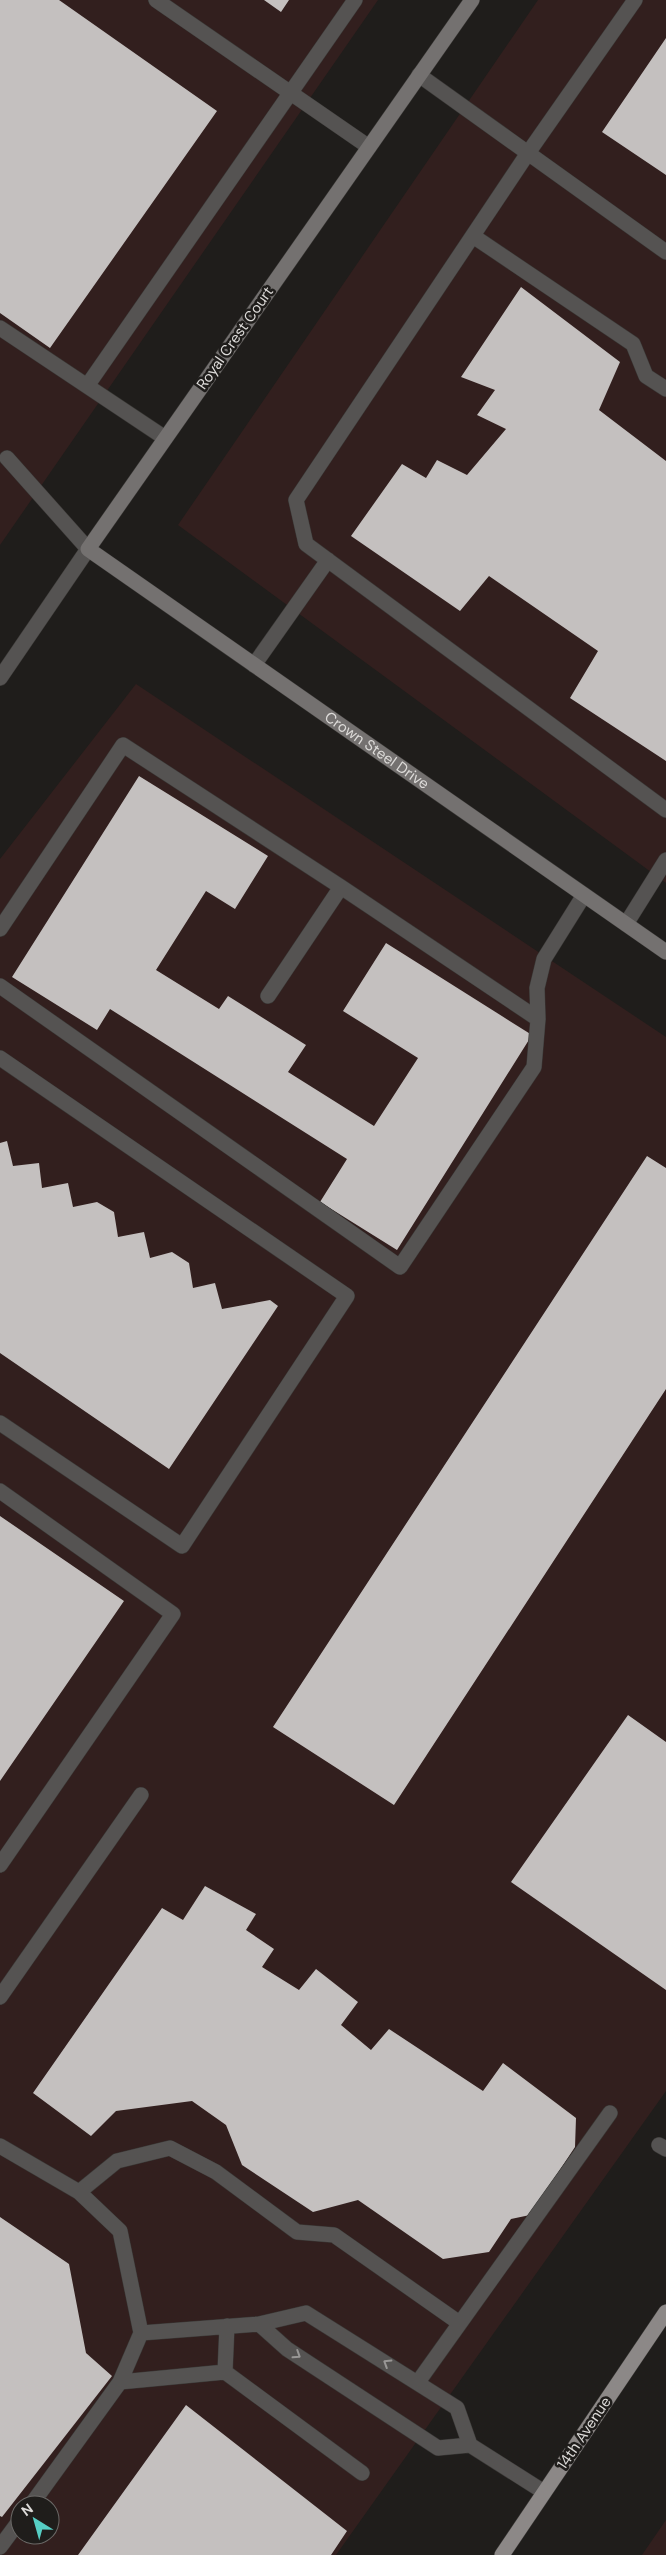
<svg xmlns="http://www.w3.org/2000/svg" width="666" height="2555" font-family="'DM Sans',sans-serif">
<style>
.industrial{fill:#321f1e;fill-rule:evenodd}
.building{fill:#c4c0bf}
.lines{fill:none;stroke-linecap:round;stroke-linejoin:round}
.lane-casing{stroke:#3a3836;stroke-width:16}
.secondary-casing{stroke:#3a3836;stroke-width:16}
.primary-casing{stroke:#3a3836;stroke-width:16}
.lane{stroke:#555352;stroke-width:15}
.secondary{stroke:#747170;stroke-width:15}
.primary{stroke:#8c8887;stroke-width:15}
.oneway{stroke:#999796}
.labels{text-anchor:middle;stroke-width:5;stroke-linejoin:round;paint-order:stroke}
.street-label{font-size:15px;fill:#dddbd9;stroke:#1f1d1b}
</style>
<rect width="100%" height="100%" fill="#1f1d1b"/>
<!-- industrial -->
<path class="industrial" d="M 0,0 L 378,0 L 0,545 Z
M 538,0 L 666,0 L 666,883 L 178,525 Z
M 136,684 L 666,1037 L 666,2091 L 336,2555 L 0,2555 L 0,859 ZM 20,2505 L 50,2505 L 50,2535 L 20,2535 Z
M 666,2520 L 666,2555 L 642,2555 Z"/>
<!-- building -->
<path class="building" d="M 0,0 L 59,0 L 217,111 L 50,348 L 0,313 Z
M 264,0 L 289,0 L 281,12 Z
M 666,38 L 666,175 L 602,132 Z
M 521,287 L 620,362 L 599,410 L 666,461 L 666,761 L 570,698 L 598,651 L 489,576 L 460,611 L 351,536 L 402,464 L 426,478 L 437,460 L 467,475 L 506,429 L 477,415 L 495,390 L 461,377 Z
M 139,776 L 268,856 L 235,909 L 206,891 L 156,970 L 219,1009 L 228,996 L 306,1045 L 288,1072 L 374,1126 L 418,1058 L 343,1011 L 386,943 L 532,1035 L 397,1250 L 320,1202 L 347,1159 L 110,1009 L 97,1030 L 12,977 Z
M 7,1141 L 13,1166 L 39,1163 L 42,1188 L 68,1183 L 73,1207 L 97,1202 L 114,1212 L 118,1237 L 144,1232 L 150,1258 L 172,1252 L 189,1263 L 193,1288 L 215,1283 L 222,1309 L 270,1300 L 278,1306 L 169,1469 L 0,1353 L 0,1143 Z
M 647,1156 L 666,1168 L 666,1389 L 394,1805 L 273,1727 Z
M 0,1516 L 124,1601 L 0,1781 Z
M 628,1715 L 666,1742 L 666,1990 L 511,1882 Z
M 205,1886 L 256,1914 L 246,1930 L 274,1949 L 262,1967 L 299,1990 L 316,1969 L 358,2002 L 341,2025 L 371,2050 L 389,2029 L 483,2091 L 503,2063 L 576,2118 L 575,2147 L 530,2215 L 511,2219 L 489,2252 L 443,2259 L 358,2200 L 313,2212 L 242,2165 L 226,2125 L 192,2101 L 116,2111 L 91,2136 L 33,2093 L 162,1908 L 183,1920 Z
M 0,2217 L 69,2264 L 86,2353 L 112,2376 L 2,2517 L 0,2516 Z
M 186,2405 L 347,2531 L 331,2555 L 78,2555 Z"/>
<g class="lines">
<!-- lane casing -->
<g class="lane-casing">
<path id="lane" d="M 156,0 L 369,147
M 635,0 L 528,153 L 296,500 L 306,544 L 666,810
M 419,75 L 666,252
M 473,236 L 633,344 L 646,376 L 666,389
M 0,328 L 165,438
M 87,386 L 355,0
M 254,665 L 328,560
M 0,678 L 88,549 L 7,458
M 626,924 L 666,860
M 0,929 L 123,745 L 341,887 L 538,1019
M 0,986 L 400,1267 L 534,1067 L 538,1019 L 537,988 L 544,959 L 584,895
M 268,996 L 341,887
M 0,1058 L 347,1296 L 182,1546 L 0,1423
M 0,1491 L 173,1614 L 0,1865
M 0,1997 L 141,1795
M 659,2145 L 666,2149
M 0,2146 L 79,2192 L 120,2231 L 141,2333 L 259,2324 L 306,2313 L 457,2408 L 470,2445 L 544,2492
M 79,2192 L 117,2161 L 170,2148 L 216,2172 L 297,2232 L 334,2235 L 458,2322
M 259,2324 L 287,2349 L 438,2448 L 470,2445
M 225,2372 L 227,2326
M 120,2382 L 225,2372 L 362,2473
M 418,2382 L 610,2113
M 31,2505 L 120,2382 L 141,2333
M 0,2547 L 20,2520"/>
</g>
<!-- secondary casing -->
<g class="secondary-casing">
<g id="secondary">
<path id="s1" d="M 472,0 L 88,549 L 666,952"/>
</g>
</g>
<!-- primary casing -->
<g class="primary-casing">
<path id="primary" d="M 502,2555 L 666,2312"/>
</g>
<!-- lane -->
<use href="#lane" class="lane"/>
<!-- secondary -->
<use href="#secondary" class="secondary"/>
<!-- primary -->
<use href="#primary" class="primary"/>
</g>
<!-- one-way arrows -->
<defs><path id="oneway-chevron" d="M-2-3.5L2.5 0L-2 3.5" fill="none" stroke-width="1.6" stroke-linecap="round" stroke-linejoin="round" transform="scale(1.25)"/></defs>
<g class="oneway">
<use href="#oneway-chevron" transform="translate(297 2355) rotate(33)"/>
<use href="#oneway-chevron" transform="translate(387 2363) rotate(-148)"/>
</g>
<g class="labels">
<!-- street labels -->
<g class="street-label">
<text transform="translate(235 338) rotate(-55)" y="5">Royal Crest Court</text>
<text dy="5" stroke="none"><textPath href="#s1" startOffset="1022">Crown Steel Drive</textPath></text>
<text transform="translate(584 2433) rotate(-56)" y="5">14th Avenue</text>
</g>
</g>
<!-- north arrow -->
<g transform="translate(35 2520) rotate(323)"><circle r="24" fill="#1f1d1b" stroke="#6b6967"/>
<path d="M0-4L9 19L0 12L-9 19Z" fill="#56cec4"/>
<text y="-8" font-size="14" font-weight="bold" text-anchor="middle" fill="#dddbd9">N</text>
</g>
</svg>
